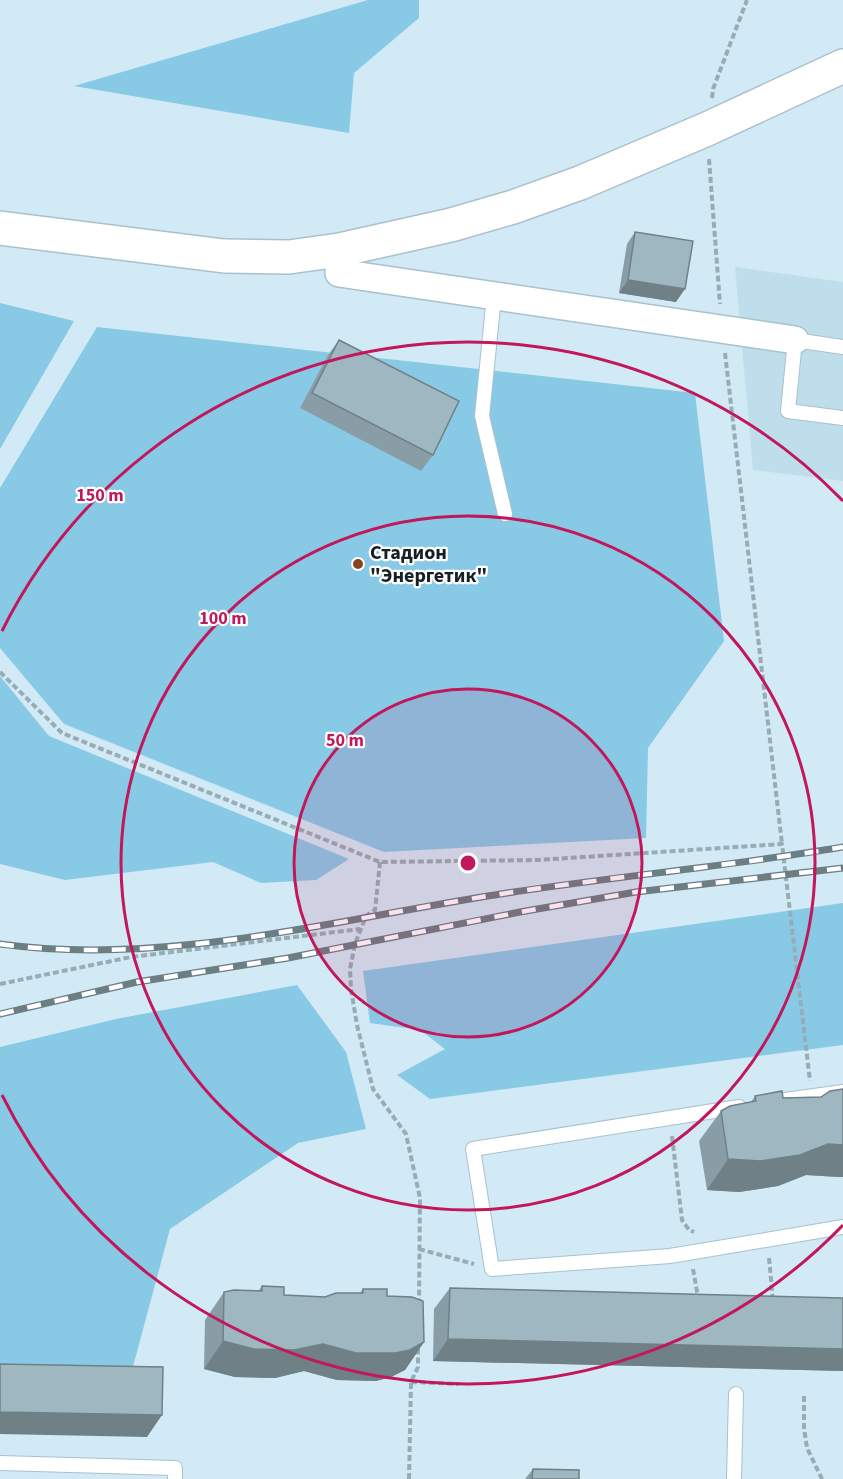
<svg xmlns="http://www.w3.org/2000/svg" width="843" height="1479" font-family="'Source Sans 3',sans-serif">
<style>
.built{fill:#bedeec}
.green{fill:#88cae6}
.lines{fill:none;stroke-linecap:round;stroke-linejoin:round}
.lane-casing{stroke:#a9c1cc;stroke-width:16}
.street-casing{stroke:#a9c1cc;stroke-width:30}
.primary-casing{stroke:#a9c1cc;stroke-width:36}
.path{stroke:#98acb5;stroke-width:4;stroke-dasharray:6 3;stroke-linecap:butt}
.lane{stroke:#fff;stroke-width:14}
.street{stroke:#fff;stroke-width:27}
.primary{stroke:#fff;stroke-width:33}
.rail-casing{stroke:#6c7d84;stroke-width:7}
.rail{stroke:#fff;stroke-width:4.5;stroke-dasharray:14;stroke-linecap:butt}
.wall{fill:#899da6}
.shaded-wall{fill:#6f8087}
.building{fill:#9fb7c1;stroke:#6f8087;stroke-width:1.5}
.ring{fill:none;stroke:#c2185b;stroke-width:3}
.poi-dot{fill:#8b441e;stroke:#fff;stroke-width:2}
.labels{text-anchor:middle;stroke-width:4.5;stroke-linejoin:round;paint-order:stroke}
.poi-label{font-size:20px;font-weight:bold;fill:#172024;stroke:#fff;text-anchor:start}
.centre{fill:#c2185b;stroke:#fff;stroke-width:3}
.ring-label{font-size:18px;text-anchor:middle;font-weight:bold;fill:#c2185b;stroke:#fff;stroke-width:4.5;stroke-linejoin:round;paint-order:stroke}
</style>
<rect width="100%" height="100%" fill="#d1eaf5"/>
<!-- built -->
<path class="built" d="M 735,267 L 843,282 L 843,481 L 753,470 Z"/>
<!-- green -->
<path class="green" d="M 368,0 L 419,0 L 419,18 L 354,73 L 349,133 L 74,86 Z
M 0,303 L 74,321 L 0,449 Z
M 97,327 L 695,393 L 724,641 L 648,748 L 646,838 L 384,852 L 64,724 L 0,648 L 0,488 Z
M 0,676 L 49,736 L 349,859 L 316,880 L 261,883 L 213,862 L 65,880 L 0,864 Z
M 843,903 L 843,1045 L 430,1099 L 397,1075 L 445,1049 L 420,1030 L 370,1023 L 363,971 Z
M 297,985 L 346,1052 L 366,1129 L 298,1143 L 170,1229 L 131,1374 L 0,1370 L 0,1047 L 116,1019 Z"/>
<g class="lines">
<!-- lane casing -->
<g class="lane-casing">
<path id="lane" d="M 494,296 L 482,416 L 505,514
M 843,347 L 795,340 L 788,411 L 843,418
M 785,1100 L 843,1092
M 739,1107 L 473,1149 L 492,1269 L 670,1256 L 843,1227
M 0,1463 L 175,1468 L 175,1479
M 734,1479 L 736,1394"/>
</g>
<!-- street casing -->
<g class="street-casing">
<path id="street" d="M 339,250 L 339,273 L 795,340"/>
</g>
<!-- primary casing -->
<g class="primary-casing">
<path id="primary" d="M 0,228 L 224,256 L 289,257 L 339,250 L 451,225 L 513,207 L 580,183 L 707,129 L 843,66"/>
</g>
<!-- path -->
<path class="path" d="M 712,98 L 713,89 L 747,0
M 709,159 L 720,304
M 725,353 L 782,844
M 0,672 L 62,733 L 380,862 L 538,860 L 782,844 L 810,1081
M 380,862 L 375,910 L 366,916 L 355,944 L 350,969 L 351,989 L 357,1025 L 373,1089 L 406,1134 L 420,1198 L 419,1303
M 0,984 L 131,957 L 360,929
M 672,1136 L 682,1220 L 689,1230 L 694,1232
M 419,1249 L 474,1264
M 769,1258 L 773,1301
M 693,1269 L 698,1297
M 411,1382 L 459,1384
M 804,1396 L 804,1428 L 807,1448 L 822,1479
M 409,1479 L 411,1382 L 418,1367 L 418,1347"/>
<!-- lane -->
<use href="#lane" class="lane"/>
<!-- street -->
<use href="#street" class="street"/>
<!-- primary -->
<use href="#primary" class="primary"/>
<!-- rail casing -->
<g class="rail-casing">
<path id="rail" d="M 0,944 C 168,967 341,918 507,893 C 619,876 731,866 843,847
M 0,1014 L 137,982 L 288,958 L 520,912 L 636,892 L 843,868"/>
</g>
<!-- rail -->
<use href="#rail" class="rail"/>
</g>
<!-- wall -->
<path class="wall" d="M 635,232 L 676,302 L 619,293 L 627,244 Z
M 339,340 L 433,455 L 421,471 L 300,408 L 328,355 Z
M 755,1096 L 783,1098 L 839,1177 L 806,1175 L 778,1186 L 739,1192 L 707,1190 L 699,1141 L 721,1111 L 751,1102 Z
M 262,1286 L 284,1295 L 325,1297 L 360,1293 L 363,1289 L 387,1296 L 424,1342 L 405,1370 L 391,1377 L 376,1381 L 337,1380 L 304,1371 L 275,1378 L 235,1377 L 204,1369 L 205,1320 L 224,1292 L 259,1290 Z
M 450,1288 L 843,1298 L 843,1371 L 433,1361 L 434,1309 Z
M 533,1469 L 579,1479 L 525,1479 Z"/>
<!-- shaded-wall -->
<path class="shaded-wall" d="M 628,280 L 685,289 L 676,302 L 619,293 Z
M 828,1144 L 843,1145 L 843,1177 L 839,1177 L 806,1175 L 778,1186 L 739,1192 L 707,1190 L 728,1159 Z
M 448,1339 L 843,1349 L 843,1371 L 433,1361 Z
M 223,1341 L 323,1344 L 424,1342 L 405,1370 L 391,1377 L 376,1381 L 337,1380 L 304,1371 L 275,1378 L 235,1377 L 204,1369 Z
M 0,1412 L 162,1415 L 147,1437 L 0,1434 Z"/>
<!-- building -->
<path class="building" d="M 635,232 L 693,241 L 685,289 L 628,280 Z
M 339,340 L 459,401 L 433,455 L 312,393 Z
M 843,1089 L 843,1145 L 828,1144 L 800,1155 L 760,1161 L 728,1159 L 721,1111 L 730,1106 L 756,1101 L 755,1096 L 782,1091 L 783,1098 L 821,1097 L 830,1091 Z
M 262,1286 L 284,1287 L 284,1295 L 325,1297 L 336,1293 L 363,1293 L 363,1289 L 387,1289 L 387,1296 L 412,1297 L 423,1301 L 424,1342 L 410,1350 L 395,1353 L 356,1353 L 323,1344 L 294,1350 L 254,1349 L 223,1341 L 224,1292 L 234,1290 L 262,1291 Z
M 450,1288 L 843,1298 L 843,1349 L 448,1339 Z
M 0,1364 L 163,1367 L 162,1415 L 0,1412 Z
M 533,1469 L 579,1470 L 579,1479 L 532,1479 Z"/>
<!-- distance rings -->
<circle cx="468" cy="863" r="174" fill="#c2185b" fill-opacity=".12"/>
<g class="ring">
<circle cx="468" cy="863" r="174"/>
<circle cx="468" cy="863" r="347"/>
<path d="M843 1225A521 521 0 0 1 2 1095M2 631A521 521 0 0 1 843 501"/>
</g>
<!-- markers -->
<circle class="poi-dot" cx="358" cy="564" r="6"/>
<g class="labels">
<!-- poi labels -->
<g class="poi-label">
<text x="370" y="559">Стадион<tspan x="370" dy="23">"Энергетик"</tspan></text>
</g>
</g>
<circle cx="468" cy="863" r="9" class="centre"/>
<g class="ring-label">
<text x="100" y="501">150 m</text>
<text x="223" y="624">100 m</text>
<text x="345" y="746">50 m</text>
</g>
</svg>
